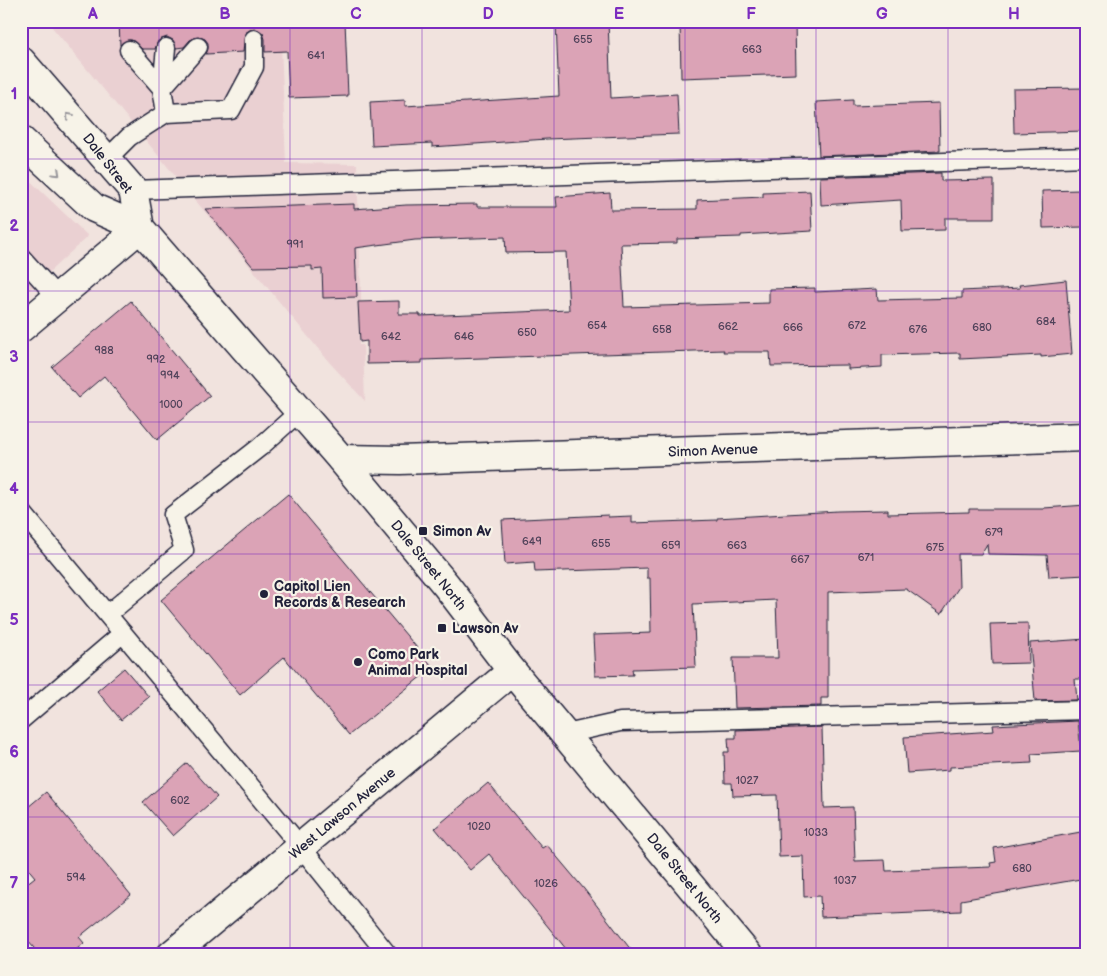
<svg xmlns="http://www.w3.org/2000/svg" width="1107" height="976" font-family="'Balsamiq Sans',sans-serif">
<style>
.built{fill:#ead0d2}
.building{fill:#dba3b6;stroke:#22223b}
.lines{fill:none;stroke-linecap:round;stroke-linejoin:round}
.lane-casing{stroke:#22223b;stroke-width:21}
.street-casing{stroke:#22223b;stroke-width:31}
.secondary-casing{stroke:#22223b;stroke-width:31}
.lane{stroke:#f7f3e8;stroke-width:18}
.street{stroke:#f7f3e8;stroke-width:28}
.secondary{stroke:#f7f3e8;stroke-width:28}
.oneway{stroke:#97959a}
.grid{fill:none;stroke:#7b2cbf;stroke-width:1;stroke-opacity:0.55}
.poi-dot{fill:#22223b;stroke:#f7f3e8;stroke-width:2}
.labels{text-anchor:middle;stroke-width:4.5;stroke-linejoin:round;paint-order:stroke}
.number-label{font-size:11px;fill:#50425a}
.street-label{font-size:14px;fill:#22223b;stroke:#f7f3e8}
.poi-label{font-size:14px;font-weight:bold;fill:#22223b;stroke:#f7f3e8;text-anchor:start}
.neatline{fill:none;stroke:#7b2cbf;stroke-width:2}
.grid-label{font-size:16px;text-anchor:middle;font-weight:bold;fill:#7b2cbf}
</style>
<rect width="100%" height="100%" fill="#f1e3de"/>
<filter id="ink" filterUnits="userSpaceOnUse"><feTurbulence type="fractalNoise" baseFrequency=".02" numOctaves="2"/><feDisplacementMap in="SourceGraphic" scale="10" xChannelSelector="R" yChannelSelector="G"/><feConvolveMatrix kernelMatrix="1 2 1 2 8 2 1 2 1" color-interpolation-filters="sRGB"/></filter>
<g filter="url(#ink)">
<!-- built -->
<path class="built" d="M 47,21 L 280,21 L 286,163 L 357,164 L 362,328 L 359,329 L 359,345 L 363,345 L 365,401 L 330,363 Z
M 21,172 L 88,236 L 21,298 Z"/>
<!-- building -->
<path class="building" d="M 119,21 L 345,21 L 348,96 L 289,98 L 287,51 L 265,52 L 265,39 L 263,33 L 259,30 L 254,28 L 245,33 L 243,52 L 206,54 L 208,49 L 208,43 L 205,39 L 200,37 L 190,40 L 184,47 L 176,48 L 173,40 L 167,37 L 158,41 L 155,49 L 142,49 L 132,40 L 127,40 L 120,45 Z
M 556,21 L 608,21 L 611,98 L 677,94 L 679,134 L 547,139 L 432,147 L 432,143 L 372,146 L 370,102 L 405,100 L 405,106 L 559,96 Z
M 680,21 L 795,21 L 796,74 L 681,78 Z
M 1086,88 L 1086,131 L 1014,133 L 1013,89 Z
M 853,100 L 853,106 L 939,103 L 940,151 L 819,156 L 816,102 Z
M 941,173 L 941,181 L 994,180 L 994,218 L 945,218 L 945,230 L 902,231 L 901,200 L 821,205 L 820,177 Z
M 1081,190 L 1083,227 L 1043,228 L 1042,191 Z
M 810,191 L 812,231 L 741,235 L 741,237 L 677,239 L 677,243 L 621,244 L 624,307 L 769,303 L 769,289 L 815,288 L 815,292 L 877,289 L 878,300 L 962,298 L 962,291 L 1020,288 L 1019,285 L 1066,280 L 1072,354 L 1041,357 L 1041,355 L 960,359 L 960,353 L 882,355 L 882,367 L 848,369 L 848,365 L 771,366 L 770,352 L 723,352 L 724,350 L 422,360 L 422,363 L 367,364 L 367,341 L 360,342 L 358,302 L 399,301 L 399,314 L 420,314 L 420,316 L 569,310 L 566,252 L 506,253 L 505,237 L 415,240 L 355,248 L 357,297 L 323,298 L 322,269 L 312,270 L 312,266 L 253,267 L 205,209 L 354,204 L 354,209 L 406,205 L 477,204 L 477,207 L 557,207 L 556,197 L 610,193 L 611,210 L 697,209 L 697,200 L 763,197 L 763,193 Z
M 131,301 L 210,396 L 157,440 L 104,376 L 78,398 L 52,367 Z
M 288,494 L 433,667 L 349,735 L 284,657 L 240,695 L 161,600 Z
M 1086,505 L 1086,575 L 1049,577 L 1047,555 L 988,554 L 987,544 L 981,554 L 958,554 L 959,587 L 941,614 L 906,589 L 828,592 L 828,698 L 821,698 L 821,706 L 735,708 L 733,658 L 778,658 L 776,600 L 693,604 L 696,667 L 632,669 L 633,675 L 595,676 L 593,635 L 651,633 L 650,578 L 647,578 L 647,568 L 535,572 L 534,562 L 505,564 L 502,520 L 608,515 L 608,517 L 632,516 L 632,523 L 717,520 L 717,518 L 838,511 L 888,510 L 888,514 L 969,512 L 969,509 L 1044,509 L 1044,508 Z
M 1028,623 L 1029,663 L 992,664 L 990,624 Z
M 1086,639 L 1086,679 L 1075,679 L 1077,700 L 1035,701 L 1030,643 Z
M 124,668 L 149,697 L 121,720 L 97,691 Z
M 1078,721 L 1081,751 L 1031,754 L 1032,763 L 950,767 L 950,770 L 907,773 L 904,737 L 994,731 L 993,725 Z
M 822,727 L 824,808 L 853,807 L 855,861 L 885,860 L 886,871 L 991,867 L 990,863 L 996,862 L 994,848 L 1086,831 L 1086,878 L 961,900 L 961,911 L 821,917 L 820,896 L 804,897 L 803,856 L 779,857 L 777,795 L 733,796 L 732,783 L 725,783 L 724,752 L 729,752 L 728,738 L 736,738 L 736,730 Z
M 187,763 L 217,797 L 173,836 L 143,802 Z
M 488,783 L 542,848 L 547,845 L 584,889 L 635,955 L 571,955 L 489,854 L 470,870 L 435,828 Z
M 46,792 L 131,895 L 79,937 L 84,943 L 70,955 L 40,955 L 21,933 L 21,888 L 35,877 L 21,860 L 21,813 Z"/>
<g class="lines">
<!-- lane casing -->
<g class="lane-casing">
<path id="lane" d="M 129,50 L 162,88 L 198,47
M 166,113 L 231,110 L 254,67 L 254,39
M 107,159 L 129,137 L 166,113 L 162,88 L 166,48
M 133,190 L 1086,157
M 21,257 L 58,298
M 21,511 L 301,847 L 388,955
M 108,614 L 184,550 L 173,515 L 260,447 L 300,411
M 21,720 L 123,633
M 566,734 L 620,722 L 1086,710"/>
</g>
<!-- street casing -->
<g class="street-casing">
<path id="street" d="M 21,328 L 140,228
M 341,459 L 400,460 L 1086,437
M 171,955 L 512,671"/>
</g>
<!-- secondary casing -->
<g class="secondary-casing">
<path id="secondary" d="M 21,61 L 133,190 L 140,228
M 21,140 L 94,208 L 140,228 L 341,459 L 446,585 L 512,671 L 748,955"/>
</g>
<!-- lane -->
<use href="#lane" class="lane"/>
<!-- street -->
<use href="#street" class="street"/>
<!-- secondary -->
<use href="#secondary" class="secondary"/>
</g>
<!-- one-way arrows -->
<defs><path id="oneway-chevron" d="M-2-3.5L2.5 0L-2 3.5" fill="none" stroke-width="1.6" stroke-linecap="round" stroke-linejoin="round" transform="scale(1.25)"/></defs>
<g class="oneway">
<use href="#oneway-chevron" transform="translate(69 116) rotate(-131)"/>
<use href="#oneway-chevron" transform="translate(57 173) rotate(43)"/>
</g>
</g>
<!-- grid -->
<path class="grid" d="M 159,21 L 159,955M 290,21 L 290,955M 422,21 L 422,955M 554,21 L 554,955M 685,21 L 685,955M 816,21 L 816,955M 948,21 L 948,955M 21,159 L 1086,159M 21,291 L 1086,291M 21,422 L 1086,422M 21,554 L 1086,554M 21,685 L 1086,685M 21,817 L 1086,817"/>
<!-- markers -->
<g class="poi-dot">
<rect x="418" y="526" width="10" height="10" rx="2.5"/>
<circle cx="264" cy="594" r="5"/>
<rect x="437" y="623" width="10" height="10" rx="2.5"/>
<circle cx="358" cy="662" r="5"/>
</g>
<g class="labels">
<!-- number labels -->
<g class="number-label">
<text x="583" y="43">655</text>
<text x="752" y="53">663</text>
<text x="316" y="59">641</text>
<text x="295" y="248">991</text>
<text x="1046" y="325">684</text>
<text x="597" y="329">654</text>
<text x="857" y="329">672</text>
<text x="728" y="330">662</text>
<text x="793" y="331">666</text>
<text x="982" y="331">680</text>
<text x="662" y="333">658</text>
<text x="918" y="333">676</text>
<text x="527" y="336">650</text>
<text x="391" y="340">642</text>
<text x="464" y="340">646</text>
<text x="104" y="354">988</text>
<text x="156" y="363">992</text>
<text x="170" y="379">994</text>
<text x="171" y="408">1000</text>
<text x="994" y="536">679</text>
<text x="532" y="545">649</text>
<text x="601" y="547">655</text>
<text x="671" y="549">659</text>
<text x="737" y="549">663</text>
<text x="935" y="551">675</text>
<text x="866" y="561">671</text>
<text x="800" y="563">667</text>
<text x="747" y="784">1027</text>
<text x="180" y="804">602</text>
<text x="479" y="830">1020</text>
<text x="816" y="836">1033</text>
<text x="1022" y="872">680</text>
<text x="76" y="881">594</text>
<text x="845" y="884">1037</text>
<text x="546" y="887">1026</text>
</g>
<!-- street labels -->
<g class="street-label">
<text transform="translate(108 163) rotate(52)" y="5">Dale Street</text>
<text transform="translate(713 450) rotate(-2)" y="5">Simon Avenue</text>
<text transform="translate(429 565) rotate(51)" y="5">Dale Street North</text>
<text transform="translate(342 813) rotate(-40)" y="5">West Lawson Avenue</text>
<text transform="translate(685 878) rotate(51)" y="5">Dale Street North</text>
</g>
<!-- poi labels -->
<g class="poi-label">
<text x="433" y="536">Simon Av</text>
<text x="274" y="591">Capitol Lien<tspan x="274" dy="16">Records &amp; Research</tspan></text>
<text x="452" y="633">Lawson Av</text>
<text x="368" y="659">Como Park<tspan x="368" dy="16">Animal Hospital</tspan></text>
</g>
</g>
<!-- margin -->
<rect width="1107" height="976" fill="none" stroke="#f7f3e8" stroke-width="55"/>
<rect x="28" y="28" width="1052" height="920" class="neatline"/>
<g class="grid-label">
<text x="93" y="19">A</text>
<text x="225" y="19">B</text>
<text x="356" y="19">C</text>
<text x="488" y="19">D</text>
<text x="619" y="19">E</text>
<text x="751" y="19">F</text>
<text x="882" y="19">G</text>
<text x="1014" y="19">H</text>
<text x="14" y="99">1</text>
<text x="14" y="231">2</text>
<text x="14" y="362">3</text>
<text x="14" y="494">4</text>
<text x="14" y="625">5</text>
<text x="14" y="757">6</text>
<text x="14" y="888">7</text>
</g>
</svg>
